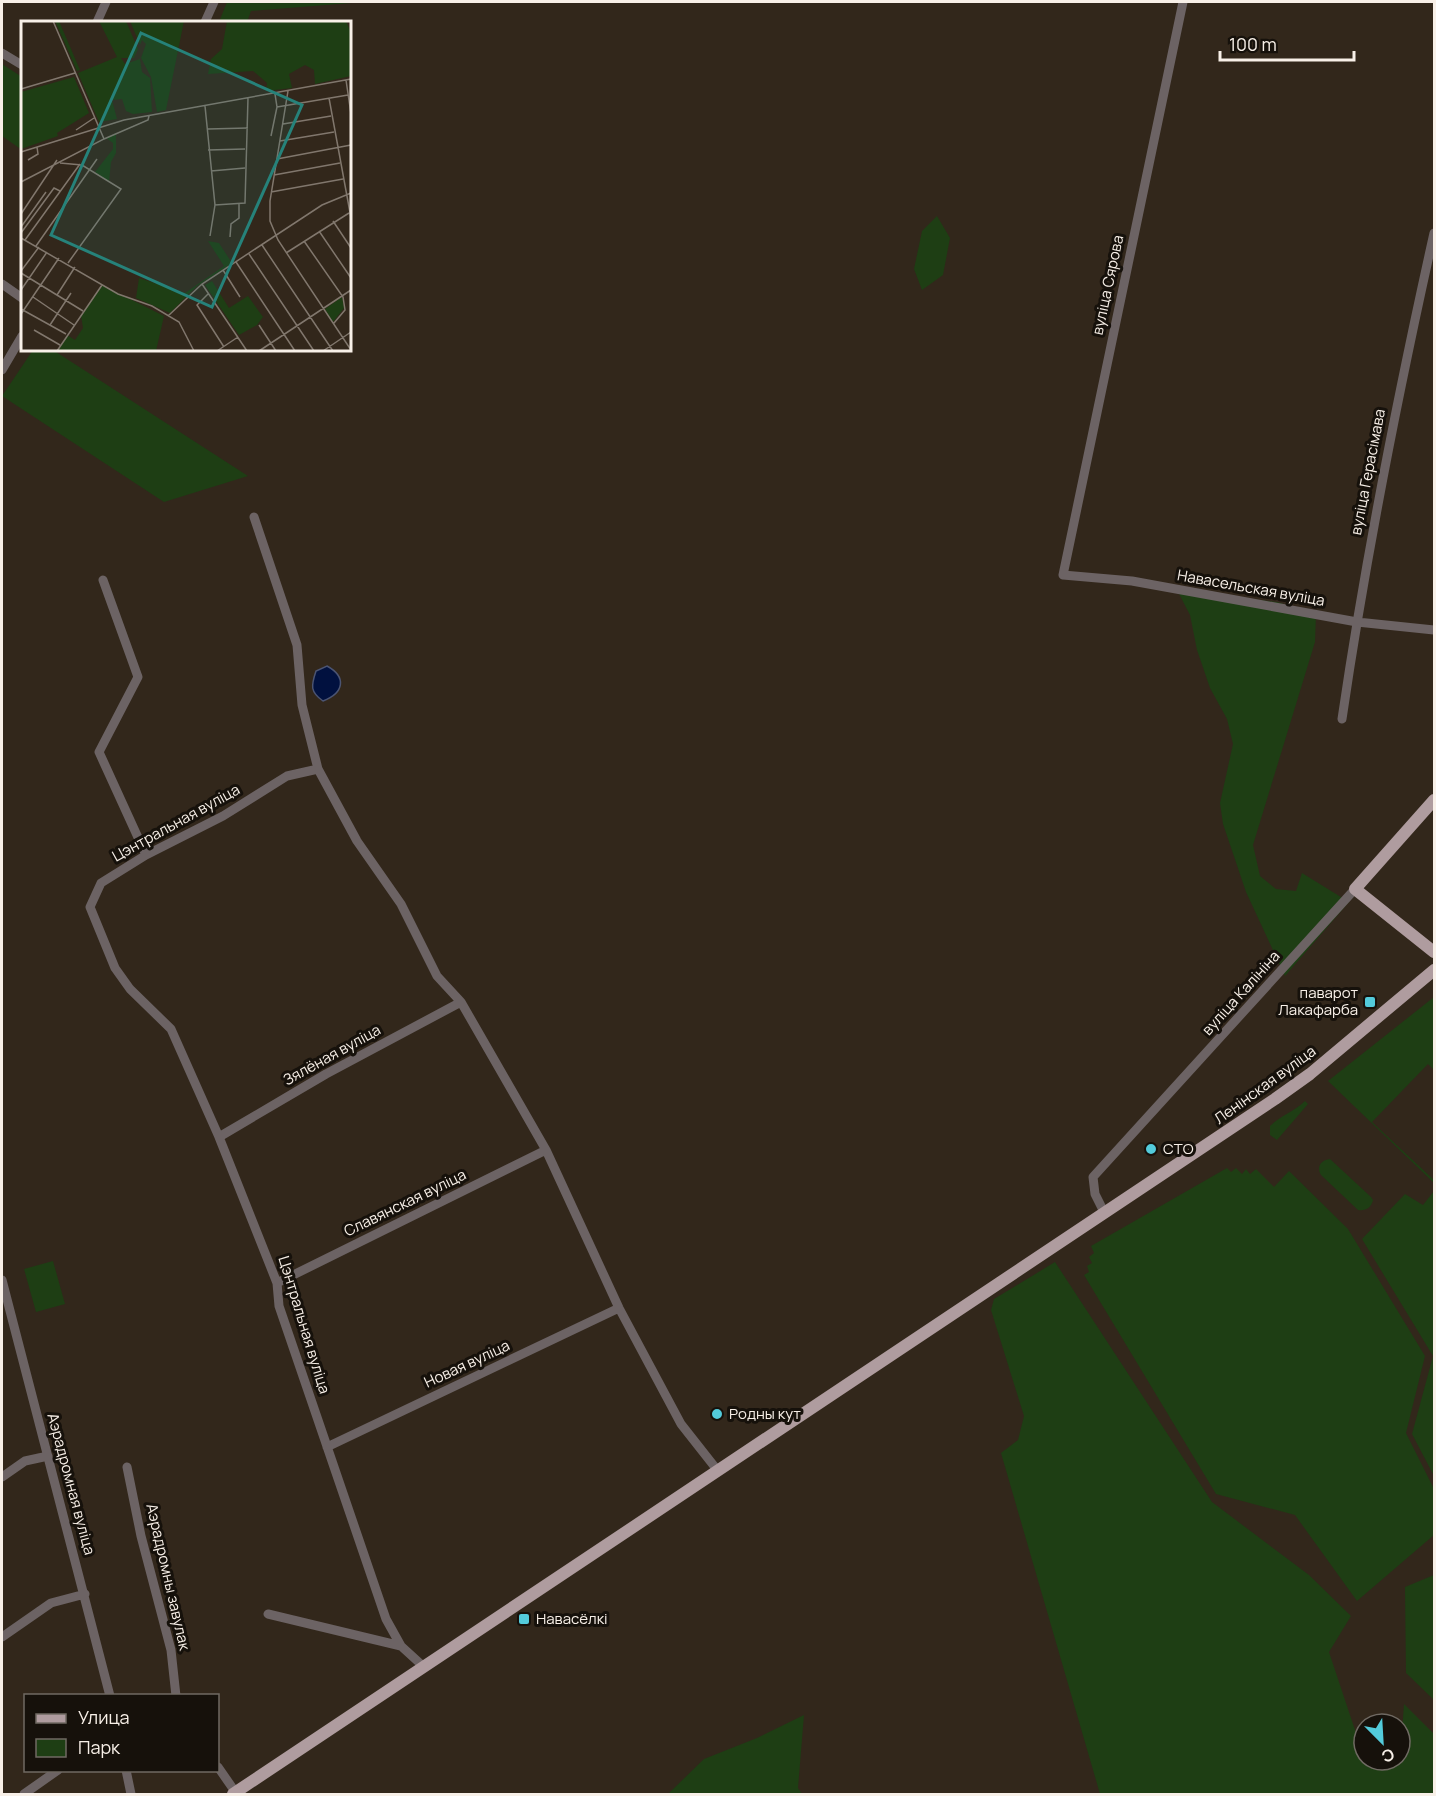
<svg xmlns="http://www.w3.org/2000/svg" width="1436" height="1796" font-family="Manrope,sans-serif">
<style>
.green{fill:#1e3e14}
.water{fill:#01113f;stroke:#4b5472;stroke-width:1.5}
.lines{fill:none;stroke-linecap:round;stroke-linejoin:round}
.minor{stroke:#6c6364;stroke-width:9}
.major{stroke:#af9c9f;stroke-width:12}
.poi-dot{fill:#53cbdb;stroke:#16110b;stroke-width:2}
.labels{text-anchor:middle;stroke-width:6;stroke-linejoin:round;paint-order:stroke}
.street-label{font-size:15px;fill:#f8f0e8;stroke:#16110b}
.poi-label{font-size:15px;fill:#f8f0e8;stroke:#16110b;text-anchor:start}
.inset-road{fill:none;stroke:#81776d;stroke-width:1.5}
.view{fill:#26827a;fill-opacity:0.15;stroke:#26827a;stroke-width:3}
.inset-edge{fill:none;stroke:#f8f0e8;stroke-width:3}
</style>
<rect width="100%" height="100%" fill="#32271b"/>
<!-- green -->
<path class="green" d="M 227,2 L 364,2 L 251,11 L 247,22 L 219,22 Z
M 2,64 L 22,77 L 22,150 L 2,136 Z
M 937,216 L 950,238 L 943,275 L 922,290 L 914,269 L 922,231 Z
M 33,350 L 53,350 L 248,476 L 164,502 L 2,396 Z
M 1177,590 L 1277,602 L 1316,614 L 1315,642 L 1253,845 L 1260,876 L 1276,889 L 1296,891 L 1302,873 L 1349,902 L 1285,976 L 1246,892 L 1223,824 L 1220,803 L 1233,744 L 1227,719 L 1210,688 L 1197,650 L 1190,615 Z
M 1434,997 L 1434,1070 L 1428,1064 L 1372,1122 L 1434,1180 L 1434,1183 L 1328,1081 Z
M 1305,1101 L 1308,1104 L 1277,1140 L 1270,1135 L 1270,1126 C 1280,1116 1295,1111 1305,1101 Z
M 1330,1159 L 1371,1197 L 1373,1200 C 1371,1208 1366,1211 1358,1210 L 1321,1175 C 1316,1167 1321,1160 1330,1159 Z
M 1227,1168 L 1231,1172 L 1236,1168 L 1242,1174 L 1246,1169 L 1250,1174 L 1256,1169 L 1274,1187 L 1289,1171 L 1348,1229 L 1425,1356 L 1406,1433 L 1434,1489 L 1434,1535 L 1357,1601 L 1295,1515 L 1216,1494 L 1084,1275 L 1089,1272 L 1087,1266 L 1092,1263 L 1089,1257 L 1094,1253 L 1091,1246 Z
M 1434,1191 L 1434,1476 L 1412,1434 L 1433,1356 L 1362,1239 L 1405,1194 L 1423,1205 Z
M 53,1261 L 65,1304 L 36,1312 L 24,1269 Z
M 1055,1262 L 1212,1502 L 1309,1575 L 1351,1616 L 1329,1652 L 1357,1736 L 1364,1738 L 1364,1760 L 1400,1760 L 1404,1704 L 1434,1734 L 1434,1794 L 1100,1794 L 1001,1453 L 1018,1440 L 1024,1416 L 991,1310 L 994,1299 Z
M 1434,1575 L 1434,1700 L 1406,1673 L 1405,1587 Z
M 804,1715 L 798,1788 L 802,1794 L 668,1794 L 704,1759 L 757,1738 Z"/>
<!-- water -->
<path class="water" d="M 327,666 C 347,677 344,693 323,701 C 310,692 311,686 316,671 Z"/>
<g class="lines">
<!-- minor -->
<path class="minor" d="M 1183,2 L 1063,575 L 1132,581 L 1357,622 L 1434,630
M 97,22 L 106,2
M 205,22 L 214,2
M 2,53 L 22,65
M 2,284 L 22,298
M 2,370 L 22,336
M 254,517 L 297,645 L 302,705 L 318,769
M 103,580 L 138,677 L 99,752 L 146,855
M 1342,719 C 1366,555 1398,394 1434,233
M 219,1137 L 326,1074 L 461,1002
M 1104,1212 L 1095,1194 L 1093,1177 L 1355,889
M 2,1280 L 110,1696
M 277,1283 L 546,1150
M 327,1447 L 619,1308
M 127,1467 L 141,1536 L 171,1650 L 176,1696
M 2,1477 L 25,1461 L 48,1456
M 268,1614 L 401,1646
M 2,1637 L 51,1603 L 85,1594
M 424,1667 L 401,1646 L 386,1619 L 279,1306 L 277,1283 L 219,1137 L 171,1029 L 130,989 L 115,968 L 90,907 L 101,883 L 146,855 L 223,816 L 287,776 L 318,769 L 357,841 L 401,904 L 437,976 L 461,1002 L 546,1150 L 619,1308 L 681,1424 L 718,1471
M 218,1767 L 236,1793
M 126,1770 L 131,1794
M 24,1794 L 58,1770"/>
<!-- major -->
<path class="major" d="M 1434,800 L 1355,889 L 1434,952
M 233,1794 L 1275,1099 L 1310,1074 L 1434,970"/>
</g>
<!-- markers -->
<g class="poi-dot">
<rect x="1364" y="996" width="12" height="12" rx="3"/>
<circle cx="1151" cy="1149" r="6"/>
<circle cx="717" cy="1414" r="6"/>
<rect x="518" y="1613" width="12" height="12" rx="3"/>
</g>
<g class="labels">
<!-- street labels -->
<g class="street-label">
<text transform="translate(1108 285) rotate(-78)" y="5">вуліца Сярова</text>
<text transform="translate(1368 472) rotate(-79)" y="5">вуліца Герасімава</text>
<text transform="translate(1251 588) rotate(10)" y="5">Навасельская вуліца</text>
<text transform="translate(176 823) rotate(-29)" y="5">Цэнтральная вуліца</text>
<text transform="translate(1241 993) rotate(-48)" y="5">вуліца Калініна</text>
<text transform="translate(332 1055) rotate(-29)" y="5">Зялёная вуліца</text>
<text transform="translate(1265 1085) rotate(-36)" y="5">Ленінская вуліца</text>
<text transform="translate(405 1203) rotate(-26)" y="5">Славянская вуліца</text>
<text transform="translate(304 1325) rotate(73)" y="5">Цэнтральная вуліца</text>
<text transform="translate(467 1364) rotate(-25)" y="5">Новая вуліца</text>
<text transform="translate(71 1484) rotate(75)" y="5">Аэрадромная вуліца</text>
<text transform="translate(168 1577) rotate(77)" y="5">Аэрадромны завулак</text>
</g>
<!-- poi labels -->
<g class="poi-label">
<text x="1358" y="998" text-anchor="end">паварот<tspan x="1358" dy="17">Лакафарба</tspan></text>
<text x="1163" y="1154">СТО</text>
<text x="729" y="1419">Родны кут</text>
<text x="536" y="1624">Навасёлкі</text>
</g>
</g>
<!-- overview -->
<g transform="translate(21 21)">
<rect width="330" height="330" fill="#32271b"/>
<path d="M 34,0 L 38,0 L 59,49 L 56,50 ZM 78,0 L 105,0 L 117,28 L 113,37 L 100,37 L 104,43 L 119,38 L 121,51 L 129,57 L 131,91 L 112,93 L 105,90 L 101,78 L 91,79 L 96,98 L 78,101 L 57,52 L 96,36 ZM 109,0 L 163,0 L 145,89 L 136,91 L 130,56 L 120,37 L 125,23 L 121,19 L 119,24 ZM 206,0 L 325,0 L 330,12 L 330,55 L 294,63 L 293,49 L 284,44 L 268,53 L 271,67 L 245,70 L 246,62 L 232,50 L 187,53 L 190,38 L 201,28 ZM 53,56 L 68,92 L 36,112 L 37,115 L 0,128 L 0,71 ZM 95,112 L 95,132 L 90,141 L 88,161 L 74,151 L 92,128 L 92,122 L 85,117 ZM 187,220 L 198,222 L 211,242 L 176,265 L 149,292 L 115,277 L 118,257 L 164,272 L 203,245 ZM 191,260 L 208,287 L 227,275 L 242,296 L 236,304 L 218,314 L 184,264 ZM 81,264 L 143,295 L 135,330 L 37,330 L 46,314 L 54,319 L 62,307 L 60,294 ZM 321,276 L 323,287 L 312,301 L 304,288 Z" fill="#1e3e14"/>
<path class="inset-road" d="M 325,59 L 330,93M 0,68 L 54,52M 267,70 L 249,180 L 249,200 L 257,219 L 330,329M 308,77 L 330,197M 184,85 L 194,184 L 224,182 L 227,77M 256,86 L 327,74M 262,103 L 310,95M 187,108 L 227,107M 55,109 L 73,97M 250,115 L 256,86 L 254,73M 83,118 L 127,99 L 128,95M 259,120 L 313,111M 187,129 L 224,128M 0,131 L 103,99 L 330,58M 256,138 L 330,124M 7,139 L 17,133 L 16,126M 39,142 L 61,144 L 100,168 L 47,242M 190,150 L 224,147M 253,154 L 319,142M 0,161 L 83,118 L 32,0M 250,171 L 322,158M 0,193 L 36,139M 312,200 L 330,227M 0,206 L 25,171M 298,210 L 330,257M 0,212 L 33,167 L 39,170M 189,215 L 194,184M 209,216 L 210,203 L 218,197 L 218,183M 0,217 L 97,273 L 131,285 L 158,301 L 173,330M 4,219 L 59,143M 283,220 L 322,276 L 324,289 L 313,302M 241,224 L 312,330M 15,225 L 76,138M 265,232 L 328,192M 228,233 L 293,330M 215,241 L 274,330M 202,249 L 219,276M 0,250 L 18,226M 0,252 L 62,290M 181,263 L 226,330M 0,269 L 26,231M 188,272 L 176,284 L 203,326M 36,274 L 54,246M 12,276 L 53,304M 0,288 L 45,313M 0,293 L 38,237M 147,295 L 181,263 L 301,184 L 330,172M 29,304 L 50,272M 238,304 L 255,330M 13,309 L 39,324M 36,330 L 81,264M 196,330 L 217,316M 238,330 L 330,269M 302,330 L 330,311"/>
<path class="view" d="M 120,12 L 281,84 L 191,286 L 30,214 Z"/>
<rect width="330" height="330" class="inset-edge"/>
</g>
<!-- border -->
<rect width="1436" height="1796" fill="none" stroke="#f8f0e8" stroke-width="6"/>
<!-- legend -->
<rect x="24" y="1694" width="195" height="78" fill="#16110b" stroke="#706a63" stroke-width="1.5"/>
<rect x="36" y="1714" width="30" height="9" fill="#af9c9f" stroke="#706a63" stroke-width="1.5"/>
<text x="78" y="1724" font-size="18" fill="#f8f0e8">Улица</text>
<rect x="36" y="1739" width="30" height="18" fill="#1e3e14" stroke="#706a63" stroke-width="1.5"/>
<text x="78" y="1754" font-size="18" fill="#f8f0e8">Парк</text>
<!-- north arrow -->
<g transform="translate(1382 1742) rotate(156)"><circle r="28" fill="#16110b" stroke="#706a63" stroke-width="1.5"/>
<path d="M0-4.5L10 22L0 15L-10 22Z" fill="#53cbdb"/>
<text y="-9" font-size="16" font-weight="bold" text-anchor="middle" fill="#f8f0e8">С</text>
</g>
<!-- scale -->
<path d="M1220 51v9h134v-9" fill="none" stroke="#f8f0e8" stroke-width="3"/>
<text x="1229" y="51" font-size="18" fill="#f8f0e8" stroke="#16110b" stroke-width="4.5" paint-order="stroke">100 m</text>
</svg>
